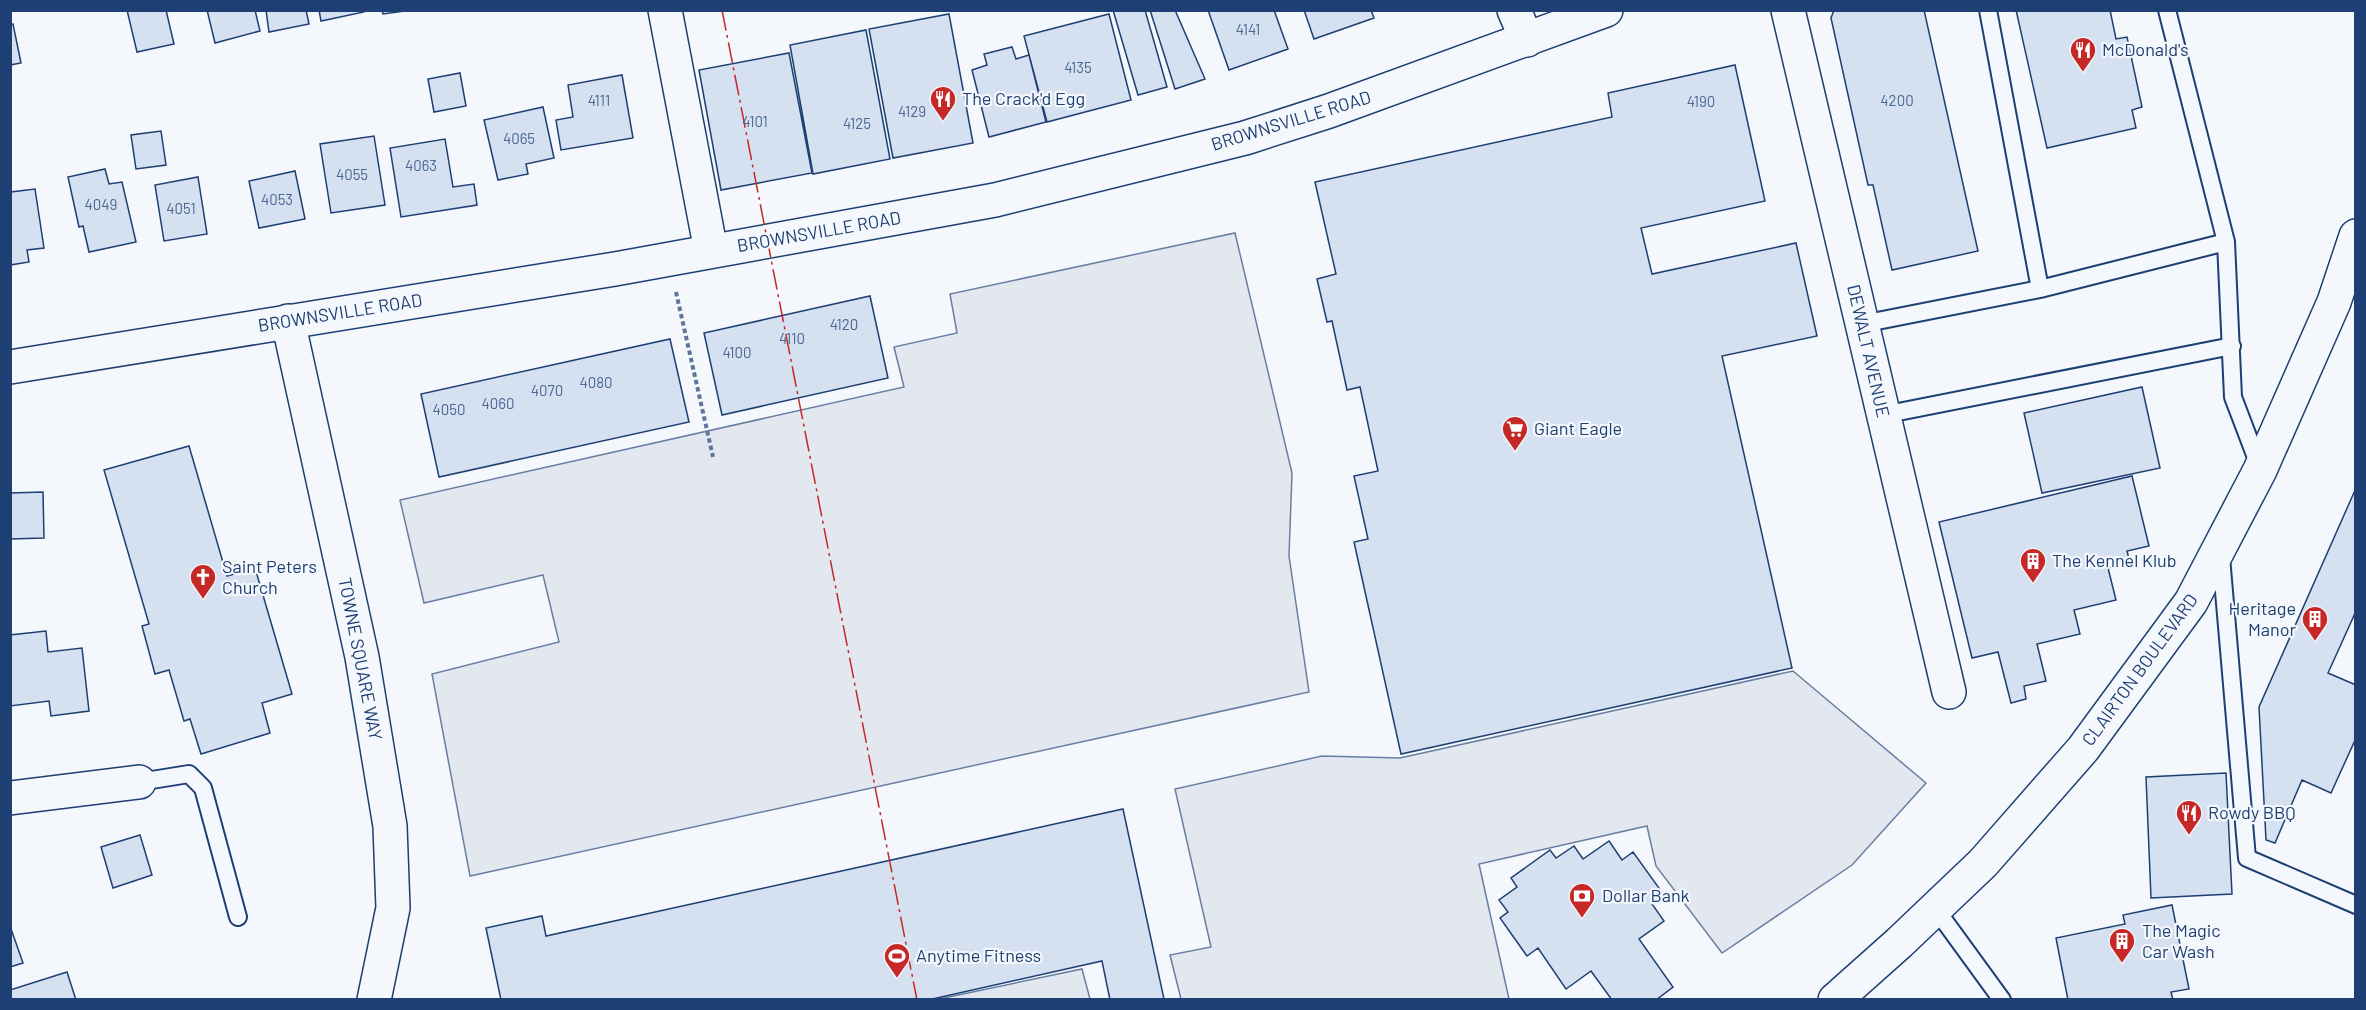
<svg xmlns="http://www.w3.org/2000/svg" width="2366" height="1010" font-family="Barlow,sans-serif">
<style>
.parking{fill:#e3e8f0;stroke:#687fa3;stroke-width:1.5}
.building{fill:#d5e0f0;stroke:#1d3f73;stroke-width:1.5}
.lines{fill:none;stroke-linecap:round;stroke-linejoin:round}
.lane-casing{stroke:#1d3f73;stroke-width:20}
.street-casing{stroke:#1d3f73;stroke-width:36}
.secondary-casing{stroke:#1d3f73;stroke-width:36}
.highway-casing{stroke:#1d3f73;stroke-width:36}
.path{stroke:#5e769c;stroke-width:4;stroke-dasharray:4.5 3;stroke-linecap:butt}
.lane{stroke:#f4f7fb;stroke-width:16}
.street{stroke:#f4f7fb;stroke-width:33}
.secondary{stroke:#f4f7fb;stroke-width:33}
.highway{stroke:#f4f7fb;stroke-width:33}
.power{stroke:#c62828;stroke-width:1.5;stroke-dasharray:21 4.5 3 4.5;stroke-linecap:butt}
.labels{text-anchor:middle;stroke-width:4.5;stroke-linejoin:round;paint-order:stroke}
.number-label{font-size:15px;fill:#4b6792}
.poi-label{font-size:18px;fill:#1d3f73;stroke:#f4f7fb;text-anchor:start}
.street-label{font-size:18px;fill:#1d3f73;stroke:#f4f7fb}
</style>
<rect width="100%" height="100%" fill="#f4f7fb"/>
<!-- parking -->
<path class="parking" d="M 1235,233 L 1292,473 L 1289,556 L 1309,692 L 470,876 L 432,674 L 559,642 L 543,575 L 424,603 L 400,500 L 904,387 L 894,347 L 957,333 L 950,294 Z
M 1793,671 L 1926,783 L 1852,865 L 1722,953 L 1656,866 L 1647,826 L 1479,864 L 1509,999 L 1181,999 L 1170,955 L 1211,947 L 1175,789 L 1322,756 L 1400,758 Z
M 1082,969 L 1090,999 L 939,999 Z"/>
<!-- building -->
<path class="building" d="M 127,10 L 166,10 L 174,44 L 137,52 Z
M 207,10 L 255,10 L 260,31 L 215,43 Z
M 266,10 L 306,10 L 309,24 L 269,32 Z
M 319,10 L 364,10 L 364,12 L 321,21 Z
M 382,10 L 412,10 L 383,14 Z
M 1113,10 L 1145,10 L 1167,87 L 1138,95 Z
M 1150,10 L 1175,10 L 1205,79 L 1175,89 Z
M 1208,10 L 1274,10 L 1288,49 L 1229,70 Z
M 1304,10 L 1371,10 L 1374,18 L 1314,39 Z
M 1834,10 L 1924,10 L 1978,251 L 1892,270 L 1873,185 L 1868,185 L 1831,18 Z
M 2016,10 L 2110,10 L 2116,39 L 2127,37 L 2142,107 L 2132,110 L 2136,128 L 2047,148 Z
M 949,14 L 973,143 L 893,158 L 869,29 Z
M 1109,14 L 1131,100 L 1047,122 L 1024,36 Z
M 10,24 L 13,24 L 21,63 L 10,65 Z
M 866,30 L 890,159 L 813,174 L 790,45 Z
M 1012,47 L 1016,59 L 1029,55 L 1046,122 L 989,137 L 972,70 L 987,65 L 984,54 Z
M 789,53 L 812,173 L 721,190 L 699,70 Z
M 1735,65 L 1765,201 L 1641,228 L 1652,274 L 1796,243 L 1817,336 L 1722,356 L 1792,668 L 1401,754 L 1354,542 L 1368,539 L 1354,476 L 1378,471 L 1360,387 L 1347,390 L 1332,321 L 1327,322 L 1317,279 L 1336,274 L 1315,182 L 1612,117 L 1608,93 Z
M 460,73 L 466,106 L 434,112 L 428,79 Z
M 622,75 L 633,138 L 561,150 L 556,120 L 573,117 L 568,85 Z
M 543,107 L 554,158 L 526,164 L 528,174 L 498,180 L 484,120 Z
M 161,131 L 166,165 L 136,169 L 131,135 Z
M 374,136 L 385,205 L 331,213 L 320,144 Z
M 445,139 L 453,187 L 474,184 L 477,205 L 401,217 L 390,148 Z
M 105,169 L 109,184 L 122,182 L 136,242 L 89,252 L 83,226 L 79,227 L 68,177 Z
M 295,171 L 305,219 L 259,228 L 249,181 Z
M 198,177 L 207,234 L 164,241 L 155,185 Z
M 35,189 L 44,248 L 27,250 L 29,262 L 10,265 L 11,192 Z
M 870,296 L 888,378 L 722,415 L 704,333 Z
M 670,339 L 689,422 L 439,477 L 421,394 Z
M 2142,387 L 2160,468 L 2042,493 L 2024,413 Z
M 189,446 L 227,576 L 255,568 L 292,694 L 262,703 L 270,733 L 201,754 L 190,719 L 184,721 L 169,670 L 155,674 L 142,626 L 149,624 L 104,470 Z
M 2132,476 L 2149,546 L 2127,551 L 2130,563 L 2108,568 L 2116,600 L 2074,610 L 2080,634 L 2037,644 L 2046,681 L 2024,686 L 2026,699 L 2011,703 L 1998,652 L 1972,658 L 1939,522 Z
M 2356,488 L 2356,611 L 2328,673 L 2356,685 L 2356,738 L 2331,793 L 2302,780 L 2275,843 L 2266,840 L 2259,707 Z
M 43,492 L 44,538 L 10,539 L 10,493 Z
M 46,631 L 48,652 L 82,648 L 89,711 L 51,716 L 49,701 L 10,706 L 10,635 Z
M 2226,773 L 2232,894 L 2151,898 L 2146,777 Z
M 1123,809 L 1164,999 L 1110,1000 L 1102,961 L 928,1000 L 501,1000 L 486,928 L 542,916 L 546,936 Z
M 140,835 L 152,875 L 113,888 L 101,847 Z
M 1609,841 L 1622,860 L 1633,852 L 1664,895 L 1652,904 L 1664,921 L 1639,939 L 1673,987 L 1656,1000 L 1612,1000 L 1591,971 L 1566,989 L 1538,948 L 1527,956 L 1500,918 L 1508,912 L 1499,900 L 1517,887 L 1511,878 L 1550,850 L 1556,858 L 1574,846 L 1583,859 Z
M 2172,905 L 2189,989 L 2171,992 L 2173,1000 L 2068,1000 L 2056,938 L 2125,924 L 2123,915 Z
M 10,926 L 23,963 L 10,967 Z
M 67,972 L 76,1000 L 10,1000 L 10,990 Z"/>
<g class="lines">
<!-- lane casing -->
<g class="lane-casing">
<path id="lane" d="M 1988,10 L 2040,289
M 2167,10 L 2226,242 L 2233,397 L 2260,468
M 1862,324 L 2040,289 L 2226,242
M 1883,415 L 2232,346
M 2221,557 L 2247,858 L 2356,905
M 139,782 L 189,774 L 203,788 L 238,917
M 1935,908 L 2002,1000"/>
</g>
<!-- street casing -->
<g class="street-casing">
<path id="street" d="M 665,10 L 711,251
M 1514,10 L 1527,40
M 1788,10 L 1949,692
M 288,321 L 362,657 L 390,826 L 393,908 L 374,1000
M 10,798 L 139,782"/>
</g>
<!-- secondary casing -->
<g class="secondary-casing">
<path id="secondary" d="M 10,367 L 615,269 L 995,200 L 1245,138 L 1329,111 L 1606,10"/>
</g>
<!-- highway casing -->
<g class="highway-casing">
<path id="highway" d="M 1835,1000 L 1899,943 L 1983,863 L 2083,749 L 2191,602 L 2260,470 L 2334,302 L 2356,236"/>
</g>
<!-- path -->
<path class="path" d="M 676,292 L 713,457"/>
<!-- lane -->
<use href="#lane" class="lane"/>
<!-- street -->
<use href="#street" class="street"/>
<!-- secondary -->
<use href="#secondary" class="secondary"/>
<!-- highway -->
<use href="#highway" class="highway"/>
<!-- power -->
<path class="power" d="M 722,10 L 917,1000"/>
</g>
<!-- icons -->
<defs>
<g id="restaurant-pin" transform="scale(1.35)"><path d="M0 17L-7.5 6A9.5 9.5 0 1 1 7.5 6Z" fill="#c62828" stroke="#f4f7fb"/><path d="M-5-6h1v4h1v-4h1v4h1v-4h1v5L-1.5 .5V6h-2V.5L-5-1ZM5-6V6H3V1.5H1.5Q1.5-4 5-6Z" fill="#fff"/></g>
<g id="supermarket-pin" transform="scale(1.35)"><path d="M0 17L-7.5 6A9.5 9.5 0 1 1 7.5 6Z" fill="#c62828" stroke="#f4f7fb"/><path d="M-6-5.5h2.5l.6 2H6L4.5 2H-2.5L-4.4-4H-6ZM-1.5 3.2a1.3 1.3 0 1 0 .1 0ZM3 3.2a1.3 1.3 0 1 0 .1 0Z" fill="#fff"/></g>
<g id="building-pin" transform="scale(1.35)"><path d="M0 17L-7.5 6A9.5 9.5 0 1 1 7.5 6Z" fill="#c62828" stroke="#f4f7fb"/><path d="M-4-6H4V6H1V3H-1V6H-4ZM-2.5-4.3h1.7v1.8h-1.7ZM.8-4.3h1.7v1.8H.8ZM-2.5-1h1.7V.8h-1.7ZM.8-1h1.7V.8H.8Z" fill="#fff"/></g>
<g id="church-pin" transform="scale(1.35)"><path d="M0 17L-7.5 6A9.5 9.5 0 1 1 7.5 6Z" fill="#c62828" stroke="#f4f7fb"/><path d="M-1.2-6h2.4v3.5h3.3v2.4h-3.3V6h-2.4V-.1h-3.3v-2.4h3.3Z" fill="#fff"/></g>
<g id="bank-pin" transform="scale(1.35)"><path d="M0 17L-7.5 6A9.5 9.5 0 1 1 7.5 6Z" fill="#c62828" stroke="#f4f7fb"/><path d="M-6-4H6V4H-6ZM0-2.3a2.3 2.3 0 1 0 0 4.6a2.3 2.3 0 1 0 0-4.6Z" fill="#fff"/></g>
<g id="stadium-pin" transform="scale(1.35)"><path d="M0 17L-7.5 6A9.5 9.5 0 1 1 7.5 6Z" fill="#c62828" stroke="#f4f7fb"/><path d="M0-5a6.5 5 0 1 0 0 10a6.5 5 0 1 0 0-10ZM-3.5-1.8h7v3.6h-7Z" fill="#fff"/></g>
</defs>
<g fill-rule="evenodd">
<use href="#restaurant-pin" x="2083" y="50"/>
<use href="#restaurant-pin" x="943" y="99"/>
<use href="#supermarket-pin" x="1515" y="429"/>
<use href="#building-pin" x="2033" y="561"/>
<use href="#church-pin" x="203" y="577"/>
<use href="#building-pin" x="2315" y="619"/>
<use href="#restaurant-pin" x="2189" y="813"/>
<use href="#bank-pin" x="1582" y="896"/>
<use href="#building-pin" x="2122" y="941"/>
<use href="#stadium-pin" x="897" y="956"/>
</g>
<g class="labels">
<!-- number labels -->
<g class="number-label">
<text x="1248" y="35">4141</text>
<text x="1078" y="73">4135</text>
<text x="599" y="106">4111</text>
<text x="1897" y="106">4200</text>
<text x="1701" y="107">4190</text>
<text x="912" y="117">4129</text>
<text x="755" y="127">4101</text>
<text x="857" y="129">4125</text>
<text x="519" y="144">4065</text>
<text x="421" y="171">4063</text>
<text x="352" y="180">4055</text>
<text x="277" y="205">4053</text>
<text x="101" y="210">4049</text>
<text x="181" y="214">4051</text>
<text x="844" y="330">4120</text>
<text x="792" y="344">4110</text>
<text x="737" y="358">4100</text>
<text x="596" y="388">4080</text>
<text x="547" y="396">4070</text>
<text x="498" y="409">4060</text>
<text x="449" y="415">4050</text>
</g>
<!-- poi labels -->
<g class="poi-label">
<text x="2102" y="56">McDonald's</text>
<text x="962" y="105">The Crack'd Egg</text>
<text x="1534" y="435">Giant Eagle</text>
<text x="2052" y="567">The Kennel Klub</text>
<text x="222" y="573">Saint Peters<tspan x="222" dy="21">Church</tspan></text>
<text x="2296" y="615" text-anchor="end">Heritage<tspan x="2296" dy="21">Manor</tspan></text>
<text x="2208" y="819">Rowdy BBQ</text>
<text x="1602" y="902">Dollar Bank</text>
<text x="2142" y="937">The Magic<tspan x="2142" dy="21">Car Wash</tspan></text>
<text x="916" y="962">Anytime Fitness</text>
</g>
<!-- street labels -->
<g class="street-label">
<text transform="translate(1291 121) rotate(-17)" y="6">BROWNSVILLE ROAD</text>
<text transform="translate(819 232) rotate(-10)" y="6">BROWNSVILLE ROAD</text>
<text transform="translate(340 313) rotate(-9)" y="6">BROWNSVILLE ROAD</text>
<text transform="translate(1868 351) rotate(77)" y="6">DEWALT AVENUE</text>
<text transform="translate(360 659) rotate(79)" y="6">TOWNE SQUARE WAY</text>
<text transform="translate(2140 670) rotate(-54)" y="6">CLAIRTON BOULEVARD</text>
</g>
</g>
<!-- border -->
<rect width="2366" height="1010" fill="none" stroke="#1d3f73" stroke-width="24"/>
</svg>
